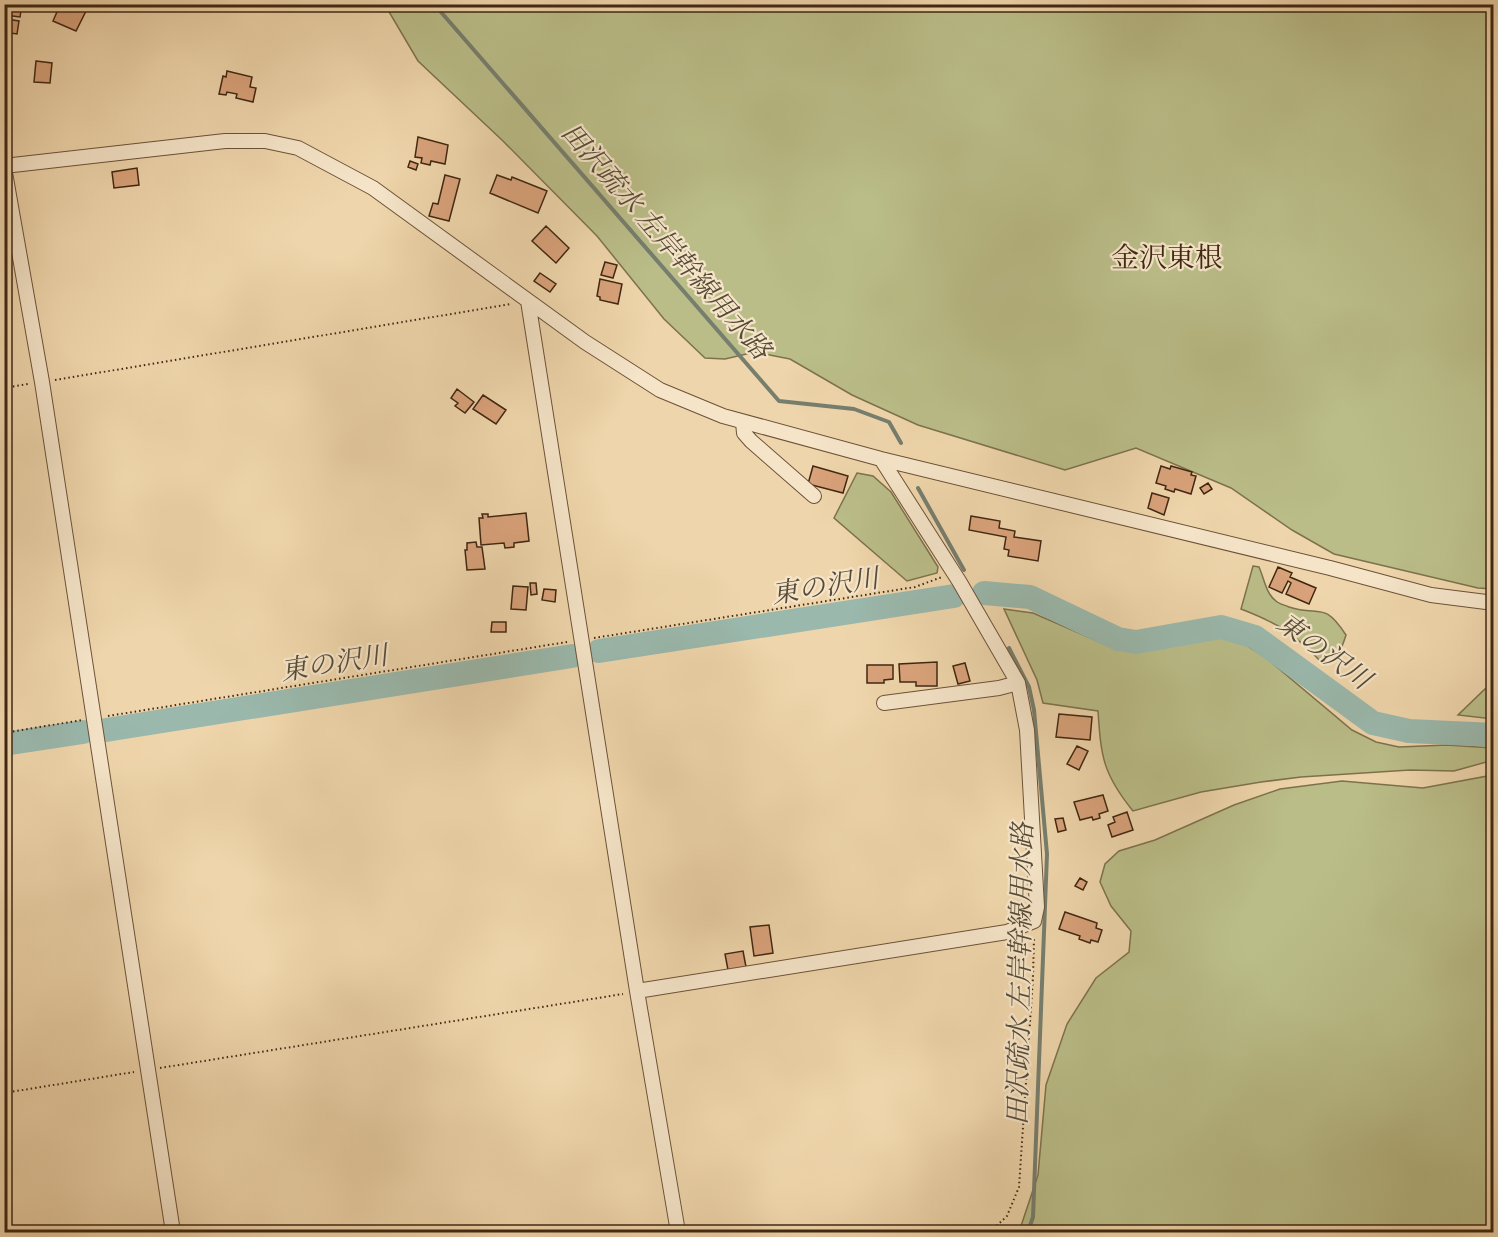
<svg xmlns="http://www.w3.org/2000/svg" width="1498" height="1237" font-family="'Sorts Mill Goudy','Noto Serif JP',serif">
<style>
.green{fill:#babd88;stroke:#7d724d;stroke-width:1.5}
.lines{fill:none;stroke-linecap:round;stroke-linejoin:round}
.stream{stroke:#767e6e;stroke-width:4}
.river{stroke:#9ab8ac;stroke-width:24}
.building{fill:#d9a27a;stroke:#402712;stroke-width:1.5}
.minor-casing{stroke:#6c5238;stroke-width:16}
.path{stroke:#402712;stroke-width:2;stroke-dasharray:1.5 3;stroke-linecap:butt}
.minor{stroke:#f5e4c8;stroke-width:14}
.labels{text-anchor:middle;stroke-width:4.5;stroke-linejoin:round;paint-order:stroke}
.water-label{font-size:27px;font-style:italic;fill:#564b38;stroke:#f5e4c8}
.quarter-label{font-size:28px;fill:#402712;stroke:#f5e4c8}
</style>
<rect width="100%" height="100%" fill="#efd5ab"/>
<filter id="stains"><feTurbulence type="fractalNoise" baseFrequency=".00333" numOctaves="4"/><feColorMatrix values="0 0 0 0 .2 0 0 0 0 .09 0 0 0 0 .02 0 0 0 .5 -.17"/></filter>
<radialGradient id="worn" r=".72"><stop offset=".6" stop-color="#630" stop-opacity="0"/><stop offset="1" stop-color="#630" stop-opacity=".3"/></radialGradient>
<!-- green -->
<path class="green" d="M 385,5 L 1493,5 L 1493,589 L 1478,588 L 1334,554 L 1292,530 L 1231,488 L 1136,448 L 1065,470 L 918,425 L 852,395 L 790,359 L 755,352 L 725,359 L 705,358 L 664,319 L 597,236 L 503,141 L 418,61 Z
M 857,473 L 873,476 L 891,492 L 938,567 L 937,573 L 907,581 L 834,518 Z
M 1253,566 L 1259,567 C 1264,578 1266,594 1276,601 C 1279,604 1285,605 1289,607 C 1320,617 1323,600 1346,635 C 1342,648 1337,661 1324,665 C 1296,635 1280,624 1241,609 Z
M 1004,609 L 1033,613 L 1111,647 L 1124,650 L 1146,651 L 1204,639 L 1223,638 L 1243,643 L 1265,657 L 1352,730 L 1376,742 L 1399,747 L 1447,745 L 1493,748 L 1493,754 L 1490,761 L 1454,771 L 1410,770 L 1301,777 L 1261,782 L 1201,792 L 1133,811 C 1103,774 1101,757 1098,711 L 1043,703 L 1037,680 Z
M 1493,686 L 1493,719 L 1458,715 L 1485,689 Z
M 1493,775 L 1494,1028 L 1489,1031 L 1494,1078 L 1493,1232 L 1019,1232 L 1038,1175 L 1046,1085 L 1067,1024 L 1096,978 L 1129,952 L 1131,931 L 1111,906 L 1100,882 L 1105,864 L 1119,851 L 1155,840 L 1234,805 L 1280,789 L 1342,781 L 1423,788 Z"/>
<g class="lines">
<!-- stream -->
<path class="stream" d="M 434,4 L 779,401 L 854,409 L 889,422 L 901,443
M 918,488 L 964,570
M 1009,648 L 1029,687 L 1034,710 L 1047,854 L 1033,1217 L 1028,1232"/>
<!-- river -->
<path class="river" d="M 984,593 L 1030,597 L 1118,639 L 1136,642 L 1221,627 L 1255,637 L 1373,723 L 1409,731 L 1494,735
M 599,651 L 954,596
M 106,730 L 572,656
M 4,744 L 83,732"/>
</g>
<!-- building -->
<path class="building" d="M 7,4 L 22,4 L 20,17 L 5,15 Z
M 64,4 L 72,8 L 74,5 L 86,11 L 76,31 L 53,21 L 60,5 Z
M 6,19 L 19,21 L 17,34 L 4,32 Z
M 36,61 L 52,63 L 50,83 L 34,82 Z
M 227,71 L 252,77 L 250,87 L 256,88 L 253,102 L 236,98 L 237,94 L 227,92 L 226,95 L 219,94 L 223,76 L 226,77 Z
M 418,137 L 448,145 L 445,164 L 431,161 L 430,165 L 421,163 L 422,158 L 415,157 Z
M 410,161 L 418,164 L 416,170 L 408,167 Z
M 137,168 L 139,185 L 114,188 L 112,172 Z
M 445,175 L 460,179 L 449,221 L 429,216 L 433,203 L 438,204 Z
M 497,175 L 511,180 L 512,177 L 547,191 L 538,213 L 490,193 Z
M 546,226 L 569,248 L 556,263 L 532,241 Z
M 605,262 L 617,265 L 613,278 L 601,275 Z
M 540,273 L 556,284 L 550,292 L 534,281 Z
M 600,279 L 622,284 L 618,304 L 600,300 L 600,297 L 597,296 Z
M 457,389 L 474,402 L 465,413 L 455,406 L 458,403 L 451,398 Z
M 483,395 L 506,410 L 496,424 L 473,409 Z
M 813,466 L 848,476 L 843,493 L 808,484 Z
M 1161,466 L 1170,469 L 1171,466 L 1192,472 L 1191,475 L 1196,476 L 1191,494 L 1175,489 L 1174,492 L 1165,489 L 1166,486 L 1156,483 Z
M 1208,483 L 1212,489 L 1204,494 L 1200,488 Z
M 1152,493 L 1169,498 L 1164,515 L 1148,508 Z
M 526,513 L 529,541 L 514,543 L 514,547 L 505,548 L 504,543 L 481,545 L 479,518 L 483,518 L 482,514 L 488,514 L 488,517 Z
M 971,516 L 1000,521 L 999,528 L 1015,531 L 1014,537 L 1041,541 L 1038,561 L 1008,556 L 1009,550 L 1004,549 L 1006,537 L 969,530 Z
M 476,542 L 477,547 L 482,547 L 485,569 L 467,570 L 465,550 L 467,550 L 467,543 Z
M 1278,567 L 1292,573 L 1290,577 L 1316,588 L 1309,604 L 1286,594 L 1291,583 L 1288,581 L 1282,593 L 1269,587 Z
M 530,583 L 536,583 L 537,594 L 531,595 Z
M 513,586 L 528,587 L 526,610 L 511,609 Z
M 544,589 L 556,590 L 555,602 L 542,600 Z
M 492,622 L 506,622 L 506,632 L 491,632 Z
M 937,662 L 937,686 L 916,686 L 916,682 L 900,682 L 899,664 Z
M 965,663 L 970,681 L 958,684 L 953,666 Z
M 867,665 L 893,665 L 893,679 L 884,680 L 884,683 L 867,683 Z
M 1059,714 L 1092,717 L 1090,740 L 1056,737 Z
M 1077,746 L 1088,751 L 1079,770 L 1067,764 Z
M 1103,795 L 1108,811 L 1099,814 L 1100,818 L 1093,820 L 1092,817 L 1080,820 L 1074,802 Z
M 1127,812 L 1133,830 L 1112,837 L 1108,825 L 1115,822 L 1113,817 Z
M 1063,818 L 1066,830 L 1058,832 L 1055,819 Z
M 1080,878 L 1087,882 L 1083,890 L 1075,886 Z
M 1065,912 L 1097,923 L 1096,928 L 1102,930 L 1098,942 L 1091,940 L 1090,943 L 1079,939 L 1080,936 L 1059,929 Z
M 769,925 L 773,953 L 754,956 L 750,927 Z
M 743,951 L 746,967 L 728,970 L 725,954 Z"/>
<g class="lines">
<!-- minor casing -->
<g class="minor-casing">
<path id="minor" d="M 4,166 L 225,141 L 265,141 L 298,148 L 373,188 L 585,342 L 660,390 L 723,416 L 881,459 L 1330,568 L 1431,595 L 1494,603
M 4,167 L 42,382 L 173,1232
M 528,301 L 637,991 L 678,1232
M 743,422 L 744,433 L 751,441 L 814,496
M 884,703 L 999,688 L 1018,683
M 637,991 L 1007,932 L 1034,921 L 1037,907 L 1027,730 L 1018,683 L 959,581 L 881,459"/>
</g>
<!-- path -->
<path class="path" d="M 55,380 L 511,304
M 4,388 L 28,384
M 594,638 L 915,587 L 942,577
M 108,716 L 567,642
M 4,733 L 82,720
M 160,1068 L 623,994
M 4,1093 L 134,1072
M 990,1232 L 1007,1216 L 1019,1187 L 1033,977 L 1034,937"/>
<!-- minor -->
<use href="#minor" class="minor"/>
</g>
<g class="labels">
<!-- water labels -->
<g class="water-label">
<text transform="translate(666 241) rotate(49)" y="9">田沢疏水 左岸幹線用水路</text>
<text transform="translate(825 586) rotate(-9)" y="9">東の沢川</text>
<text transform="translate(1324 651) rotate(36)" y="9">東の沢川</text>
<text transform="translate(334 663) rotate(-9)" y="9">東の沢川</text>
<text transform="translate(1020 974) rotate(-89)" y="9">田沢疏水 左岸幹線用水路</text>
</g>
<!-- quarter labels -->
<g class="quarter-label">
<text x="1167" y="267">金沢東根</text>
</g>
</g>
<!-- margin -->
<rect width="1498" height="1237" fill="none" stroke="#efd5ab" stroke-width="24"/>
<rect x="6" y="6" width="1486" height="1225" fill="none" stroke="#402712" stroke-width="3"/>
<rect x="12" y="12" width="1474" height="1213" fill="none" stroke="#402712" stroke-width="1.5"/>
<rect width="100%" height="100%" filter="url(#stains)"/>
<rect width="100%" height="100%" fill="url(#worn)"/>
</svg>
